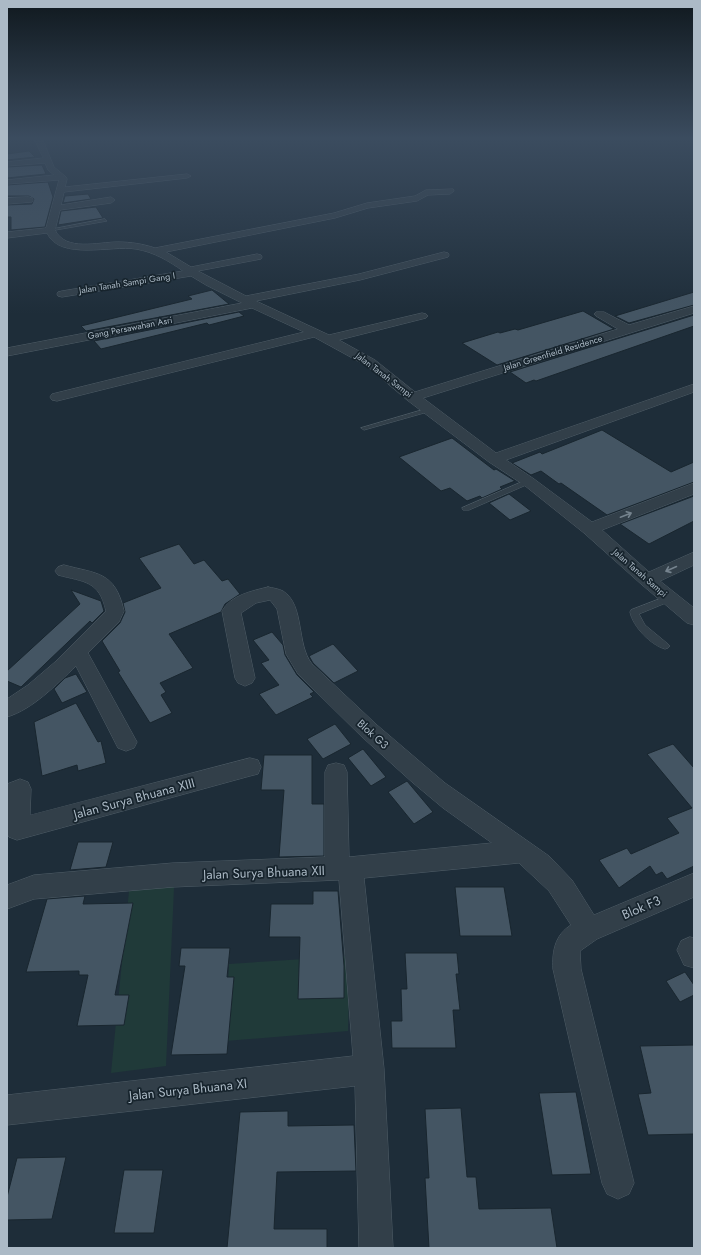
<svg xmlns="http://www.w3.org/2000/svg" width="701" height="1255" font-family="Jost,sans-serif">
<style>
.green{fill:#203a39}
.building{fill:#445563;stroke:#19262f}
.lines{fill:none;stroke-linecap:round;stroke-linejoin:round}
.service-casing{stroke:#4f5d67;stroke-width:1}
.minor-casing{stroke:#4f5d67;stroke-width:1}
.service{fill:#323f49;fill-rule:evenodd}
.minor{fill:#323f49;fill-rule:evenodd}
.oneway{stroke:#75838e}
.labels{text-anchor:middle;stroke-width:3.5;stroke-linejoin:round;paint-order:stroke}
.far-street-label{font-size:9px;fill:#acbac6;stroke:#17242d}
.street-label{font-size:11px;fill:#acbac6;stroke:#17242d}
.near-street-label{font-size:13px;fill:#acbac6;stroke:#17242d}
</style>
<rect width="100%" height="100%" fill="#1e2d39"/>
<!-- green -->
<path class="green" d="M 175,866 L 166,1066 L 111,1073 L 131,871 Z
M 350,956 L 348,1031 L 225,1041 L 229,964 Z"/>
<!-- building -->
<path class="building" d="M 29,151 L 35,157 L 7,160 L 7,154 Z
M 42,165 L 46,174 L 7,178 L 7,167 Z
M 48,182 L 53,197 L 45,227 L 11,230 L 11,217 L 7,217 L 7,205 L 32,204 L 34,199 L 29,196 L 7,196 L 7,185 Z
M 88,194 L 91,199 L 63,203 L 65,196 Z
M 96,207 L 103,218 L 58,225 L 61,211 Z
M 212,290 L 229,304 L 86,331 L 81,326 L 192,299 L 188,296 Z
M 694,292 L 694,305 L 629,323 L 615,316 Z
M 583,311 L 614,329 L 497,365 L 462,343 L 498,332 L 500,333 L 515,329 L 518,330 Z
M 239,312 L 244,316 L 209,325 L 207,323 L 101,349 L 94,341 Z
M 694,315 L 694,326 L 536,381 L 534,380 L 526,383 L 510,372 Z
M 602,430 L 671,472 L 694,462 L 694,482 L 607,515 L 561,483 L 559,484 L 541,471 L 531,475 L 512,463 L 540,452 L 542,454 Z
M 452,438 L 494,470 L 496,469 L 515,481 L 500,487 L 502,489 L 482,498 L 480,496 L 467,501 L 450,488 L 441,491 L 399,457 Z
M 509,494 L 531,511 L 510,520 L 489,503 Z
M 694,496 L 694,521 L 649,544 L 620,524 Z
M 179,544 L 194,564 L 204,560 L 222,581 L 228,579 L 240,594 L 225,604 L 221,612 L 169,634 L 193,668 L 160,683 L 166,692 L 161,695 L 172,713 L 150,723 L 118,672 L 120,671 L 102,641 L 120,623 L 125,612 L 123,603 L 161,588 L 139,558 Z
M 71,590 L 101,601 L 104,611 L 92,623 L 90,621 L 21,687 L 7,681 L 7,671 L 80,604 Z
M 272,632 L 283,645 L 285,655 L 297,675 L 314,692 L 310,694 L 313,697 L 276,715 L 259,694 L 279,685 L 261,663 L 269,660 L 253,640 Z
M 333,644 L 358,671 L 334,683 L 313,663 L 309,656 Z
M 76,674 L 87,692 L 62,703 L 54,689 L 65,678 Z
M 76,703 L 98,742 L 101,741 L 106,763 L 78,771 L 77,765 L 42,776 L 34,722 Z
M 335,724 L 351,744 L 323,759 L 307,739 Z
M 673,744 L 694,768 L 694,866 L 667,879 L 662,872 L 656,875 L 650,866 L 619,888 L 599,860 L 627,848 L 631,854 L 679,833 L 667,818 L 692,808 L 647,754 Z
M 363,749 L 386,777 L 371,786 L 348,758 Z
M 264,755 L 312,755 L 312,804 L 324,804 L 324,856 L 279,857 L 284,790 L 261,790 Z
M 407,781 L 433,812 L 414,824 L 388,792 Z
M 78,842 L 113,842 L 106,867 L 70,870 Z
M 455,887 L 504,887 L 512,936 L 460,936 Z
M 313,891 L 338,891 L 344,966 L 344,998 L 298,999 L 300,937 L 269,937 L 271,904 L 313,904 Z
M 85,896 L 83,904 L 133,903 L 115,995 L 129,995 L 124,1025 L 77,1026 L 88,975 L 79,975 L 79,971 L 26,972 L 47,899 Z
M 181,948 L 230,948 L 227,977 L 234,977 L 227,1054 L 171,1055 L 185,966 L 179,966 Z
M 405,953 L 457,953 L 459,974 L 456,974 L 460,1010 L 453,1010 L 456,1048 L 392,1048 L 391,1021 L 402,1021 L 401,989 L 407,989 Z
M 685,972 L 694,985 L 694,995 L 680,1002 L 666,981 Z
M 694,1045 L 694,1134 L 648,1135 L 638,1094 L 651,1093 L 640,1046 Z
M 576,1092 L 591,1174 L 552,1175 L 539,1093 Z
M 461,1108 L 467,1177 L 476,1177 L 479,1209 L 551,1208 L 557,1248 L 429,1248 L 425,1178 L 429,1178 L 425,1109 Z
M 288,1111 L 288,1126 L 354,1125 L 356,1171 L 277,1172 L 274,1229 L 327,1229 L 327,1248 L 227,1248 L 240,1112 Z
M 66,1157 L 52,1219 L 7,1220 L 7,1197 L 17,1158 Z
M 124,1170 L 163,1170 L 154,1233 L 114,1233 Z"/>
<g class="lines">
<!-- service casing -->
<g class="service-casing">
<path id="service" d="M 105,219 L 107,221 L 50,231 L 48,230 Z
M 429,408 L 431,409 L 431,411 L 364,430 L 361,428 Z
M 526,480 L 529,480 L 533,482 L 469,510 L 463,510 L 462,508 Z
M 670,595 L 674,598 L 673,600 L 639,614 L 645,625 L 668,644 L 670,646 L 668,648 L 665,649 C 651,645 633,627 630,612 L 631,610 Z"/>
</g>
<!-- minor casing -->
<g class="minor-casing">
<path id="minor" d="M 34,138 L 42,138 L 54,167 L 66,177 L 67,179 L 65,187 L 187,174 L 191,176 L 187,178 L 64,192 L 61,205 L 111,197 L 115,200 L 111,203 L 60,210 L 55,230 C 66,252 98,242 118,242 C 131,242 143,244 155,248 L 334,213 L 367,203 L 415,196 L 426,190 L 453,189 L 454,191 L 450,194 L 428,195 L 417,201 L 368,208 L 335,218 L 166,252 L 191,267 L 257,254 L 261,255 L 262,257 L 261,259 L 198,271 L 246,296 L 359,274 L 444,252 L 448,253 L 449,255 L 448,257 L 360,280 L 256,301 L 329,335 L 422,313 L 426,314 L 428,316 L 426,318 L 339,340 L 375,360 L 415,392 L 618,329 L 596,316 L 594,314 L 596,312 L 604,312 L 629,325 L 694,306 L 694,313 L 423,398 L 496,453 L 694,384 L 694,392 L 506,460 L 534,479 L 592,522 L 694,483 L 694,494 L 602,530 L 649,572 L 694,552 L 694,565 L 660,581 L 694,608 L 694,625 L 687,623 L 641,584 L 584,533 L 524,485 L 489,462 L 407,400 L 367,366 L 314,337 L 57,401 L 52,400 L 50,397 L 52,394 L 304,332 L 252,308 L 7,356 L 7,348 L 242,303 L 206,285 L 191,276 L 62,297 L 58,296 L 57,294 L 58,292 L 62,291 L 183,271 C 169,261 154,252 136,249 C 111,245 60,261 47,233 L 7,238 L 7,232 L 46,228 L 59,180 L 7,184 L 7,180 L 54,175 L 48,170 L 45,163 L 7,166 L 7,162 L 43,158 Z
M 29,197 L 32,198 L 33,200 L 32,202 L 7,204 L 7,198 Z
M 64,565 C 97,574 115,571 124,611 L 119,622 L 88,653 L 137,742 L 134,748 L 126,751 L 118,748 L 76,666 C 56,685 33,709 7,717 L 7,699 L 28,685 L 55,662 L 106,611 C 99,580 84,582 58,575 L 55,571 L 58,567 Z
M 268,587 C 273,588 279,589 283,591 C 305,605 296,644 312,664 L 377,725 L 445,783 L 549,856 L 572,880 L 594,915 L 694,873 L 694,897 L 597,939 L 580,951 L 581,969 L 634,1183 L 629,1194 L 618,1199 L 607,1194 L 602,1183 L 553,969 C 552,951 555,935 571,925 L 549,891 L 519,863 L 364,878 L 384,1069 L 393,1248 L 359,1248 L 355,1086 L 7,1125 L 7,1095 L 353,1056 L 339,880 L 173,887 L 34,899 L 7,909 L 7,885 L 34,875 L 173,863 L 325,857 L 325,772 L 328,765 L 336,763 L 344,765 L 347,772 L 349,857 L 492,843 L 443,808 L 412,782 L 362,737 L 298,674 L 286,654 L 277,609 L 270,600 L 256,603 L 241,613 L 255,678 L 252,683 L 245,686 L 238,683 L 235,678 L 222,611 C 231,595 252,591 268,587 Z
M 250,758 L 258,760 L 261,767 L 258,774 L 250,776 L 17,840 L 9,837 L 7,833 L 7,784 L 20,779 L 28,782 L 31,789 L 30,815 Z
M 690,937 L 694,938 L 694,968 L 684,965 L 677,950 L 681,941 Z"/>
</g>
<!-- service -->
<use href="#service" class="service"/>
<!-- minor -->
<use href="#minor" class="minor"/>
</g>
<!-- one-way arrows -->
<defs><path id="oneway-shaft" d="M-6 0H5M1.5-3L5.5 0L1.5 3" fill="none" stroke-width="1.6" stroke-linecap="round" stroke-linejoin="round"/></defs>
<g class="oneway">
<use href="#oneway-shaft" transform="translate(626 515) rotate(-21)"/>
<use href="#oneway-shaft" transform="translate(671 569) rotate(156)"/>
</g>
<!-- sky -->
<linearGradient id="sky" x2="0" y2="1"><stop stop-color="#10191f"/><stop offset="0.44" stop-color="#3b4c5f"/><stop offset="1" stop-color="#3b4c5f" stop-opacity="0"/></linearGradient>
<rect width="701" height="314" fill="url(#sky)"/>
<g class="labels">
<!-- far-street labels -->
<g class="far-street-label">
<text transform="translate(127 283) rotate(-9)" y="3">Jalan Tanah Sampi Gang I</text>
<text transform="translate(130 328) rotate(-11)" y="3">Gang Persawahan Asri</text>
<text transform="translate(553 353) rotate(-17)" y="3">Jalan Greenfield Residence</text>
<text transform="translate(384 375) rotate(37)" y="3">Jalan Tanah Sampi</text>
<text transform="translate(640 573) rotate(41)" y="3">Jalan Tanah Sampi</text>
</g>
<!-- street labels -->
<g class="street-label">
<text transform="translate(373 734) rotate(42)" y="4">Blok G3</text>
</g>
<!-- near-street labels -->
<g class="near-street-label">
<text transform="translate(134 798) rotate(-15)" y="5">Jalan Surya Bhuana XIII</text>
<text transform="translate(264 872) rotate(-2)" y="5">Jalan Surya Bhuana XII</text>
<text transform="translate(641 907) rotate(-23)" y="5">Blok F3</text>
<text transform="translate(188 1089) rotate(-6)" y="5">Jalan Surya Bhuana XI</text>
</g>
</g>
<!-- border -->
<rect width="701" height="1255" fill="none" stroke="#acbac6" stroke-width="16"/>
</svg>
